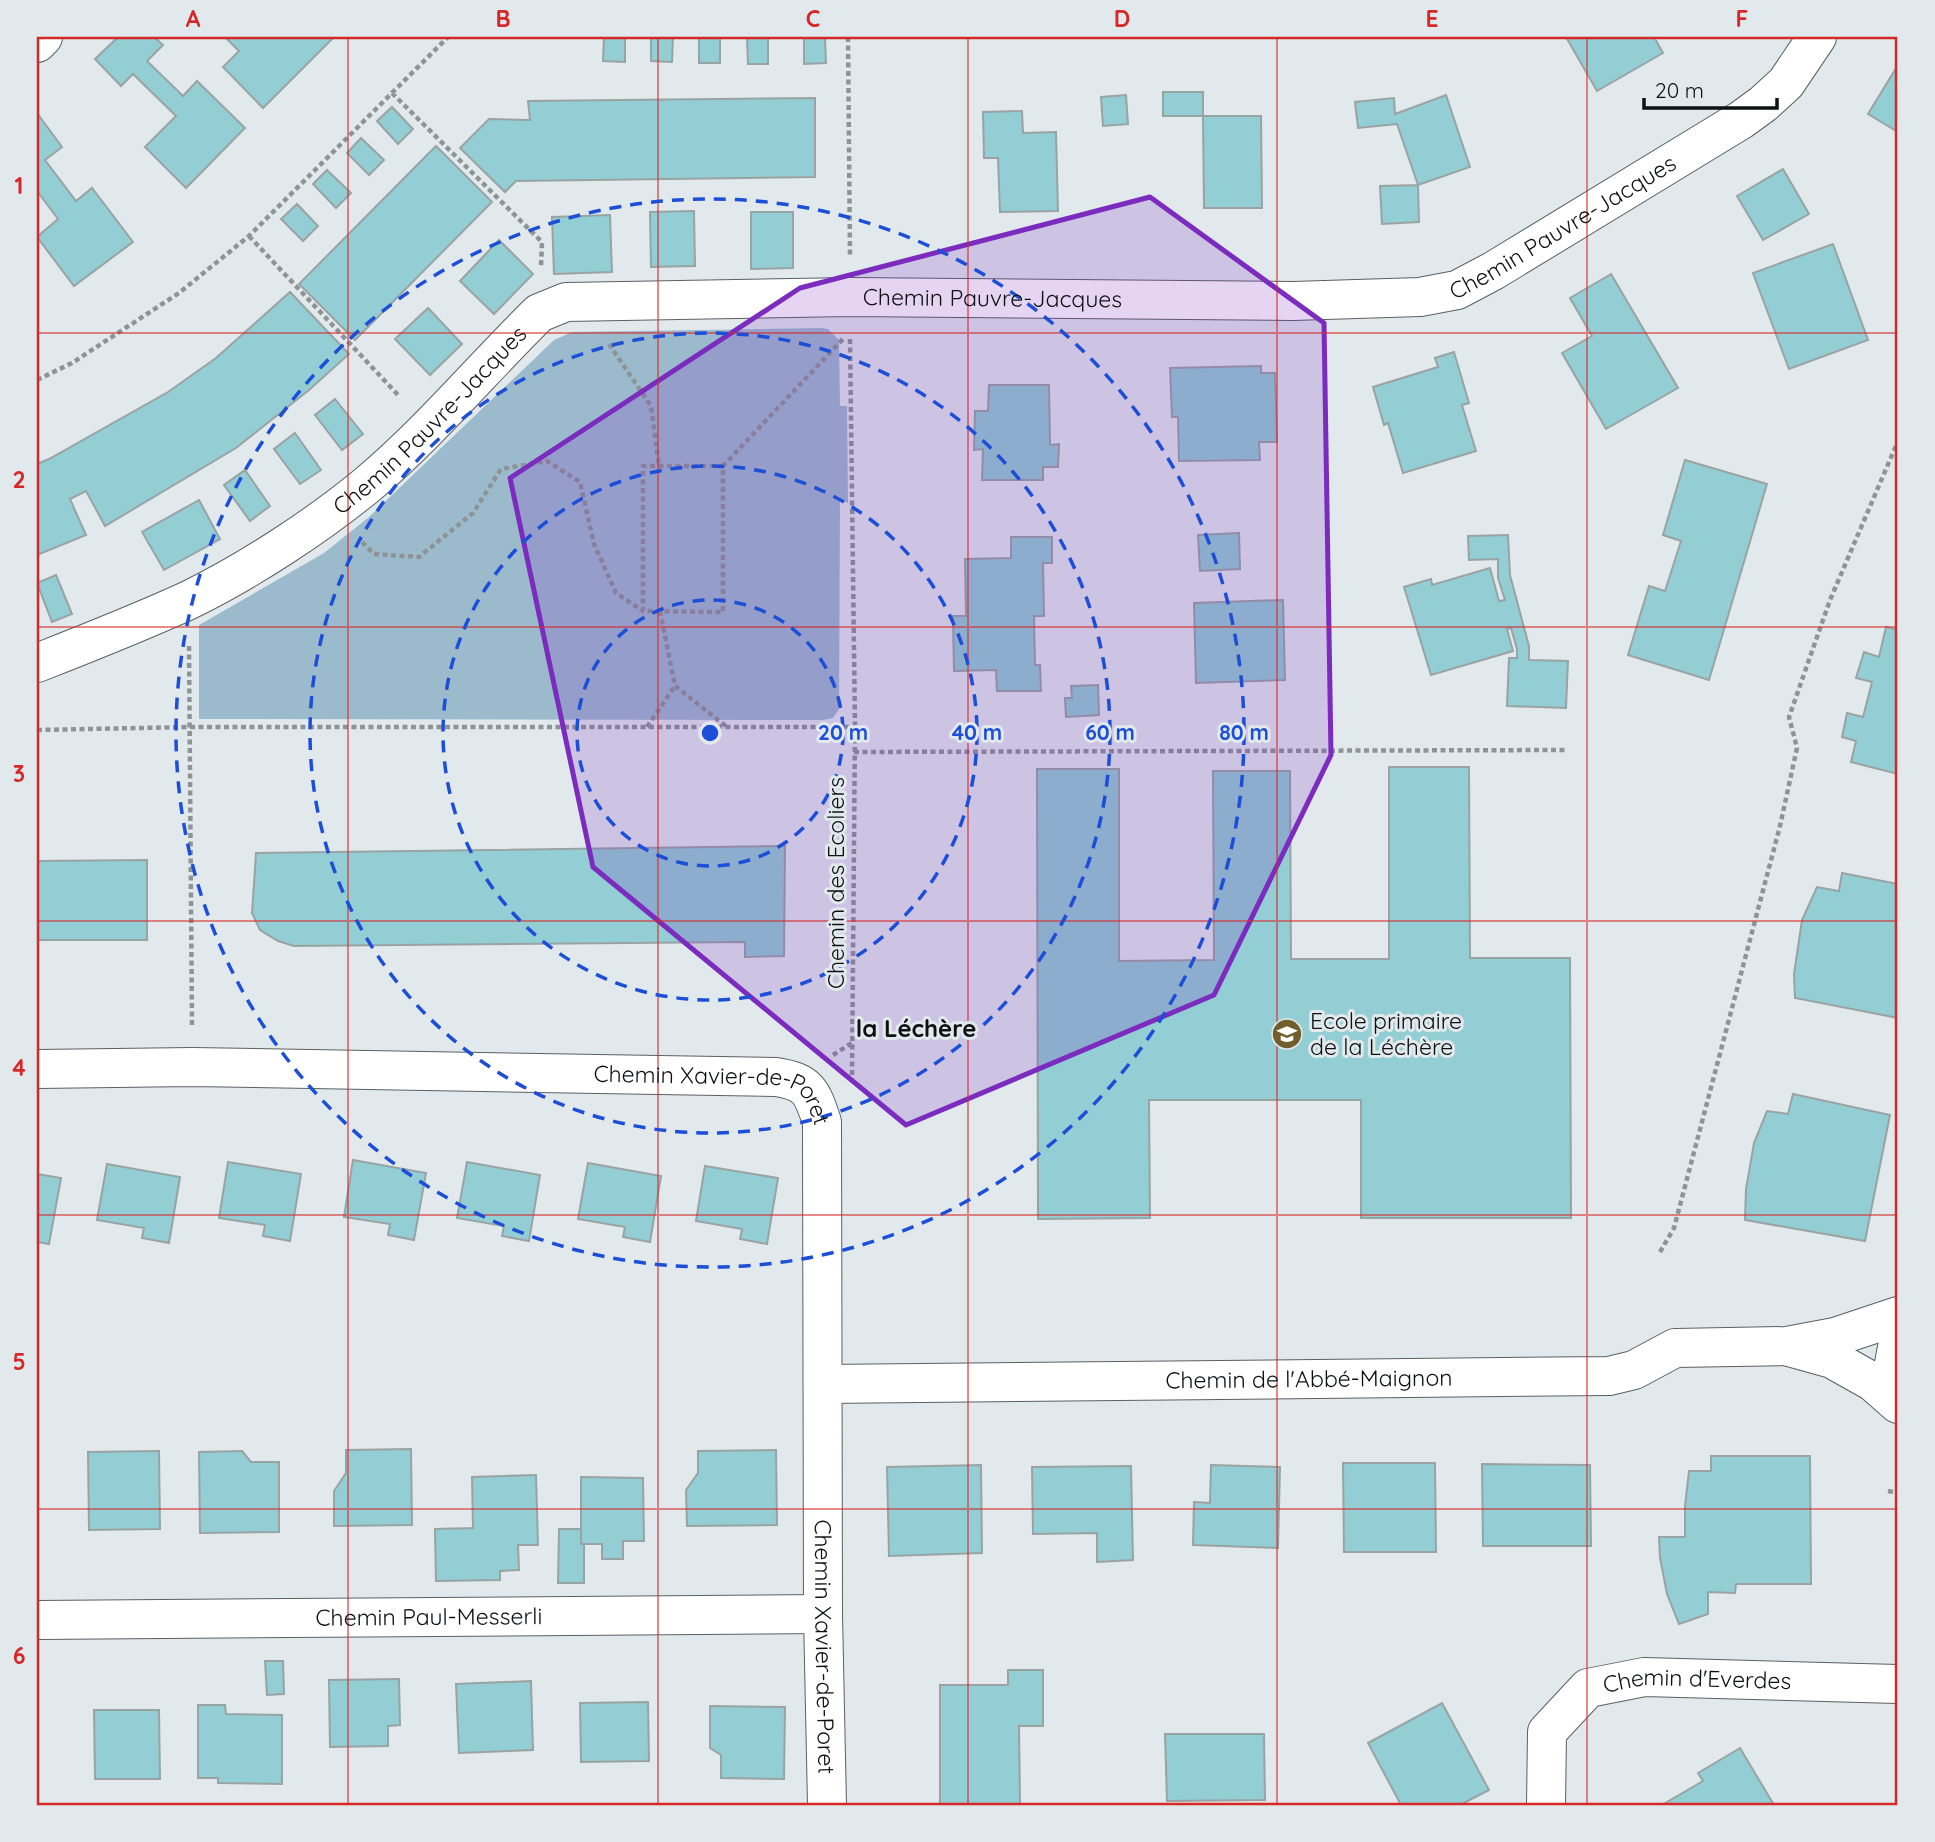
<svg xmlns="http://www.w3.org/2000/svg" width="1935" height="1842" font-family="Quicksand,sans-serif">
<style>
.green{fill:#9bbbcd}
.building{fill:#92ced4;stroke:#9aa3a3;stroke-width:2}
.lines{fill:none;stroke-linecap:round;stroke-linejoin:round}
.minor-casing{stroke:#5a6063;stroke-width:40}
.path{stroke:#8e9396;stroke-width:4.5;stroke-dasharray:5 3.5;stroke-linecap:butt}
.minor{stroke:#fff;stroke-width:38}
.marked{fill:#7b2cbf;fill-opacity:0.2;stroke:#7b2cbf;stroke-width:5;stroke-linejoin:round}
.grid{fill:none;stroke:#d62828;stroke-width:2;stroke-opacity:0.55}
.ring{fill:none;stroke:#1d4ed8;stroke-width:3.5;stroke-dasharray:12 9}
.labels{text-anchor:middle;stroke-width:6;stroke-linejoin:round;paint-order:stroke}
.street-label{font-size:23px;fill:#0e1012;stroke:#e2e9ed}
.poi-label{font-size:23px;fill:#0e1012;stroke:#e2e9ed;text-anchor:start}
.neighbourhood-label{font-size:24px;font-weight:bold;fill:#0e1012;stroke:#e2e9ed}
.centre{fill:#1d4ed8;stroke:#e2e9ed;stroke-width:3.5}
.ring-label{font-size:21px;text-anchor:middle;font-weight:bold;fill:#1d4ed8;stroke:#e2e9ed;stroke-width:6;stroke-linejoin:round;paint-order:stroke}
.neatline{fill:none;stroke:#d62828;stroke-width:2.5}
.grid-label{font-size:23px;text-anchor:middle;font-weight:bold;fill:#d62828}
</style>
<rect width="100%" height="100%" fill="#e2e9ed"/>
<!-- green -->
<path class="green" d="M 821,328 L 828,329 L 839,340 L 840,406 L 847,406 L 848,503 L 840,500 L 839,709 L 833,718 L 823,720 L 199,719 L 199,625 L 324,553 L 369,517 L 554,340 L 572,332 Z"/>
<!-- building -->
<path class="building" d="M 118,37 L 154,37 L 163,45 L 147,61 L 183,96 L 197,81 L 245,128 L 186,188 L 145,147 L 176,116 L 133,74 L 121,86 L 95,59 Z
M 225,37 L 334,37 L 263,108 L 223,67 L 239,51 Z
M 604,37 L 625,37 L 625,62 L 603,61 Z
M 651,37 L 673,37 L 672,62 L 651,61 Z
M 699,37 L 720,37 L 720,63 L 699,63 Z
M 747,37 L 768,37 L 768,64 L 748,64 Z
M 804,37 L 825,37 L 826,63 L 804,64 Z
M 1566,37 L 1654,37 L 1663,53 L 1597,91 Z
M 1898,65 L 1898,132 L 1868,114 Z
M 1163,92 L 1203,92 L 1203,116 L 1163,116 Z
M 1126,95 L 1128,124 L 1103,126 L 1101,97 Z
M 1446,95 L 1470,167 L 1418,185 L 1397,124 L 1358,128 L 1355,102 L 1394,98 L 1395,114 Z
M 815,98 L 815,177 L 516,181 L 505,192 L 460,148 L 489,119 L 530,120 L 528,101 Z
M 392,107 L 413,129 L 398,144 L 377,121 Z
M 1022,111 L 1023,133 L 1056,132 L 1058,211 L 1000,212 L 998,158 L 984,158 L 983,112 Z
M 37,113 L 62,147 L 45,160 L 76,201 L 92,188 L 133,242 L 74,286 L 37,237 L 58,219 L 37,191 Z
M 1203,116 L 1261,116 L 1262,208 L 1204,208 Z
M 361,138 L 384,160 L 369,175 L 347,153 Z
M 436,146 L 492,202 L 355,340 L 299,284 Z
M 1783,169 L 1809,214 L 1763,240 L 1737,196 Z
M 327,170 L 351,193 L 336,208 L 313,184 Z
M 1418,185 L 1419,222 L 1382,224 L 1380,186 Z
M 297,204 L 318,226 L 303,241 L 281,219 Z
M 694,211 L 695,266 L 651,267 L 650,212 Z
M 751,212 L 793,212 L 793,268 L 751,269 Z
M 610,215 L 612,272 L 554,274 L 552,217 Z
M 499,240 L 533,274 L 494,314 L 460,281 Z
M 1833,244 L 1868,340 L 1789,369 L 1753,273 Z
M 1611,274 L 1678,388 L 1606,429 L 1562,353 L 1592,336 L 1570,298 Z
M 290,292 L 349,354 L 309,390 L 236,448 L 105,526 L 86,491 L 70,499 L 86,535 L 37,555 L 37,464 L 49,459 L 168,392 L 216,358 Z
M 428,308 L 462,344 L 430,375 L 395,339 Z
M 1454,352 L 1469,403 L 1462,405 L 1476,451 L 1403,473 L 1388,423 L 1384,425 L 1373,387 L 1438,367 L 1435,358 Z
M 1261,366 L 1261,373 L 1275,373 L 1277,442 L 1259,442 L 1260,460 L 1179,461 L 1178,417 L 1172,417 L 1170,368 Z
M 989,385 L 1049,385 L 1050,445 L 1059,444 L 1058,467 L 1043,467 L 1043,480 L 982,480 L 983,449 L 974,450 L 975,411 L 988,411 Z
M 335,399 L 363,434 L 342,450 L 315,415 Z
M 295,433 L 321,470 L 300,484 L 274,449 Z
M 1685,460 L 1767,484 L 1709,680 L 1628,655 L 1649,586 L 1665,591 L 1681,541 L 1663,535 Z
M 245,470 L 270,506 L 250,521 L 224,485 Z
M 199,500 L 220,539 L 164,570 L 142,532 Z
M 1239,533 L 1240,569 L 1200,571 L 1198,535 Z
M 1508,535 L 1510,575 L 1529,646 L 1529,660 L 1568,661 L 1566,708 L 1507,706 L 1509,658 L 1517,658 L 1517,649 L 1511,628 L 1507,629 L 1513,651 L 1431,675 L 1404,587 L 1431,579 L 1432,585 L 1490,568 L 1499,601 L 1505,600 L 1498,578 L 1498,559 L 1469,560 L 1468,536 Z
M 1011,537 L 1052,537 L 1052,563 L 1043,563 L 1044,616 L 1034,616 L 1035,665 L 1040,665 L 1041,691 L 997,691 L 996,670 L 954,671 L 953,616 L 966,616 L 965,559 L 1011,558 Z
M 56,575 L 72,614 L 52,622 L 37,583 Z
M 1283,600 L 1285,680 L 1196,683 L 1194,603 Z
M 1886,627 L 1898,630 L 1898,774 L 1851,762 L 1856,741 L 1842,737 L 1847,713 L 1863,717 L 1872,682 L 1856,678 L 1864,652 L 1879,657 Z
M 1098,685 L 1099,715 L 1066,717 L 1065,698 L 1072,698 L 1071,686 Z
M 1389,767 L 1469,767 L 1470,958 L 1570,958 L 1571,1218 L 1361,1218 L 1361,1100 L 1149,1100 L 1150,1218 L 1038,1219 L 1037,769 L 1119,769 L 1119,961 L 1214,960 L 1213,771 L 1290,771 L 1291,959 L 1389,959 Z
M 785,846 L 784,956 L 745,957 L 745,942 L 294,946 L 278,941 L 260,930 L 252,913 L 256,853 Z
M 147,860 L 147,940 L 37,940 L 37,861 Z
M 1842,873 L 1898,884 L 1898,1018 L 1795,998 L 1794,974 L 1802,920 L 1817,887 L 1839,891 Z
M 1793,1094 L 1890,1115 L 1865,1241 L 1745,1220 L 1746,1189 L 1754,1143 L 1767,1111 L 1788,1114 Z
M 353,1160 L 426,1173 L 414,1240 L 388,1235 L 390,1224 L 344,1217 Z
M 228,1162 L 301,1174 L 290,1241 L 263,1236 L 265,1225 L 219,1218 Z
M 467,1162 L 540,1175 L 529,1241 L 502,1236 L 504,1226 L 457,1218 Z
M 588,1163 L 661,1176 L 650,1242 L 623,1237 L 625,1227 L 578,1219 Z
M 107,1164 L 180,1177 L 169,1243 L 142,1238 L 144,1228 L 97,1220 Z
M 705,1166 L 778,1178 L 767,1244 L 740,1239 L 742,1229 L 696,1221 Z
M 37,1174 L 61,1178 L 49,1244 L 37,1242 Z
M 411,1449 L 412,1525 L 334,1526 L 334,1491 L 346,1473 L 346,1450 Z
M 776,1450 L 777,1525 L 687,1526 L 686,1490 L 698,1473 L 698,1451 Z
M 159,1451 L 160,1529 L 89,1530 L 88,1452 Z
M 242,1451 L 251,1462 L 279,1462 L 279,1532 L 200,1533 L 199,1452 Z
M 1711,1456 L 1810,1456 L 1811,1584 L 1736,1584 L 1735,1593 L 1708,1592 L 1708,1614 L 1679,1624 L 1667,1594 L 1660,1558 L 1659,1537 L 1685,1537 L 1685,1506 L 1689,1471 L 1711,1471 Z
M 1343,1463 L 1435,1463 L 1436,1552 L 1344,1552 Z
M 1482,1464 L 1590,1465 L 1591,1546 L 1483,1546 Z
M 981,1465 L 982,1553 L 889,1556 L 887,1467 Z
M 1211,1465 L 1280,1467 L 1278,1548 L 1193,1545 L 1194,1502 L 1210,1503 Z
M 1131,1466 L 1133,1560 L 1097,1562 L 1097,1533 L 1033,1534 L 1032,1467 Z
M 536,1475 L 538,1545 L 518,1545 L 519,1570 L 500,1571 L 500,1580 L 436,1581 L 435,1529 L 473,1528 L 472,1477 Z
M 581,1477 L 643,1478 L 644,1541 L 623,1541 L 623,1559 L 602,1559 L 602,1544 L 581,1544 Z
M 559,1529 L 581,1529 L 581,1544 L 584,1544 L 584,1583 L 558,1583 Z
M 265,1661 L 283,1661 L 284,1694 L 267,1695 Z
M 1008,1670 L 1043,1670 L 1043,1726 L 1019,1726 L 1020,1805 L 940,1805 L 940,1685 L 1008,1685 Z
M 399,1679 L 400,1725 L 388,1726 L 388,1746 L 330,1747 L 329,1680 Z
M 531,1681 L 533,1750 L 459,1753 L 456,1684 Z
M 648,1702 L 649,1761 L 581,1762 L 580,1703 Z
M 1442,1703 L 1489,1790 L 1460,1805 L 1401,1805 L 1368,1743 Z
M 198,1705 L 225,1705 L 226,1714 L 282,1715 L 282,1784 L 218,1783 L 218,1778 L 198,1778 Z
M 710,1706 L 785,1707 L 784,1779 L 721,1778 L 721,1755 L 710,1748 Z
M 94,1710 L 159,1710 L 160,1779 L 95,1779 Z
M 1165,1734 L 1264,1734 L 1265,1800 L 1167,1801 Z
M 1740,1748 L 1774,1805 L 1662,1805 L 1703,1781 L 1698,1773 Z"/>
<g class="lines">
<!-- minor casing -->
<g class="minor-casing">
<g id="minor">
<path d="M 37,43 L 43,37"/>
<path id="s1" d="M 37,663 C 88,643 139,623 189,600 C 248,571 316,527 367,485 C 429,433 482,369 539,313 L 566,302 L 850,297 L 1293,301 L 1420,297 L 1457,290 L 1493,271 L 1741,120 L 1763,104 L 1786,83 L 1817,37"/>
<path id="s2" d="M 37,1069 L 192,1067 L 776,1077 C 809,1082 812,1092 822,1122 L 823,1614 L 827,1805"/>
<path d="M 1898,1342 L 1893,1369 L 1898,1395"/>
<path d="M 1789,1347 L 1832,1359 L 1873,1382 L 1898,1404"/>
<path id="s3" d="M 824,1384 L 1609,1376 L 1634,1370 L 1675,1348 L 1787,1346 L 1835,1337 L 1898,1316"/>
<path id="s4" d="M 37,1620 L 823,1614"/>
<path id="s5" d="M 1546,1805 L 1547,1732 L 1588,1688 L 1644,1677 L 1898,1684"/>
</g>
</g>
<!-- path -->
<path class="path" d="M 848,37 L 850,256
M 392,93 L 542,242 L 541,267
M 249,236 L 399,396
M 850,339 L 855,727 L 852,1079
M 609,344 L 651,406 L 659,466
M 37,380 L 72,363 L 179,293 L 249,236 L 448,37
M 723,466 L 643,466 L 643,611 L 723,612 L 723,466 L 843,339
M 362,542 L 374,554 L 419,557 L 473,513 L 501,469 L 547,461 L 580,482 L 594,544 L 616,593 L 643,611
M 660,611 L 675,686 L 727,727
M 189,646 L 192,1025
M 647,727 L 675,686
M 37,730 L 190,727 L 855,727
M 854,752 L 1565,750
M 833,1055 L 852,1043
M 1660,1252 L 1674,1228 L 1780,826 L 1797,748 L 1789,717 L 1830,600 L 1898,441
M 1888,1491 L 1898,1493"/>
<!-- minor -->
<use href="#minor" class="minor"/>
</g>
<!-- marked area -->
<path class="marked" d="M 1150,197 L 1324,323 L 1331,755 L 1214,995 L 906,1125 L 593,867 L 510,478 L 800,288 Z"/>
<!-- grid -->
<path class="grid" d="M 348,37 L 348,1805M 658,37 L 658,1805M 968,37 L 968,1805M 1277,37 L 1277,1805M 1587,37 L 1587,1805M 37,333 L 1898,333M 37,627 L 1898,627M 37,921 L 1898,921M 37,1215 L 1898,1215M 37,1509 L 1898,1509"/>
<!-- distance rings -->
<g class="ring">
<circle cx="710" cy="733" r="133"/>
<circle cx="710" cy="733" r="267"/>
<circle cx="710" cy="733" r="400"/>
<circle cx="710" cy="733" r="534"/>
</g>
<!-- icons -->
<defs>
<g id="school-disc" transform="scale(1.575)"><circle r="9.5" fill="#705e2c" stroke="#e2e9ed"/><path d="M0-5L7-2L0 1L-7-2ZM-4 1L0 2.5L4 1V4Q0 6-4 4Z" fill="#fff"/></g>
</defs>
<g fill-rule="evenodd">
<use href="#school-disc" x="1287" y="1034"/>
</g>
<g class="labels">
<!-- street labels -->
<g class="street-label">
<text dy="8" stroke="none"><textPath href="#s1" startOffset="1664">Chemin Pauvre-Jacques</textPath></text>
<text dy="8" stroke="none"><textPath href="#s1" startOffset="1076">Chemin Pauvre-Jacques</textPath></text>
<text dy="8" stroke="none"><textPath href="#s1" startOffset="467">Chemin Pauvre-Jacques</textPath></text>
<text transform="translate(836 883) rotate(-90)" y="8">Chemin des Ecoliers</text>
<text dy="8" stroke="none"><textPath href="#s2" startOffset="684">Chemin Xavier-de-Poret</textPath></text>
<text dy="8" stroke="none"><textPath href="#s3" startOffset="485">Chemin de l'Abbé-Maignon</textPath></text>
<text dy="8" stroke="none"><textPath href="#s4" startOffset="392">Chemin Paul-Messerli</textPath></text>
<text dy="8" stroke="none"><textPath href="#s2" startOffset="1334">Chemin Xavier-de-Poret</textPath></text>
<text dy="8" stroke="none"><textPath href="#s5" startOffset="243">Chemin d'Everdes</textPath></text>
</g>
<!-- poi labels -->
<g class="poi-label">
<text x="1310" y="1029">Ecole primaire<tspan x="1310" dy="26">de la Léchère</tspan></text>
</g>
<!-- neighbourhood labels -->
<g class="neighbourhood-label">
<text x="916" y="1037">la Léchère</text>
</g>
</g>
<circle cx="710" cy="733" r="10" class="centre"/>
<g class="ring-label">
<text x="843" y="740">20 m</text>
<text x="977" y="740">40 m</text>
<text x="1110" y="740">60 m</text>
<text x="1244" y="740">80 m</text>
</g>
<!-- border -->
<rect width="1935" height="1842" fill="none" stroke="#e2e9ed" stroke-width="77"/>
<!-- scale -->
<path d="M1644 98v10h133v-10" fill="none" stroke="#0e1012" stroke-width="3.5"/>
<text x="1655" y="98" font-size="21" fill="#0e1012" stroke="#e2e9ed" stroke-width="5" paint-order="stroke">20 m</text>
<rect x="38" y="38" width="1858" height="1766" class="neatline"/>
<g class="grid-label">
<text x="193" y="27">A</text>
<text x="503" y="27">B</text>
<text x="813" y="27">C</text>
<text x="1122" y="27">D</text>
<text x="1432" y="27">E</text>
<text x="1742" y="27">F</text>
<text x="19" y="194">1</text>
<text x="19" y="488">2</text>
<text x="19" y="782">3</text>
<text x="19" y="1076">4</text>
<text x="19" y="1370">5</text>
<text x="19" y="1664">6</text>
</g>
</svg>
